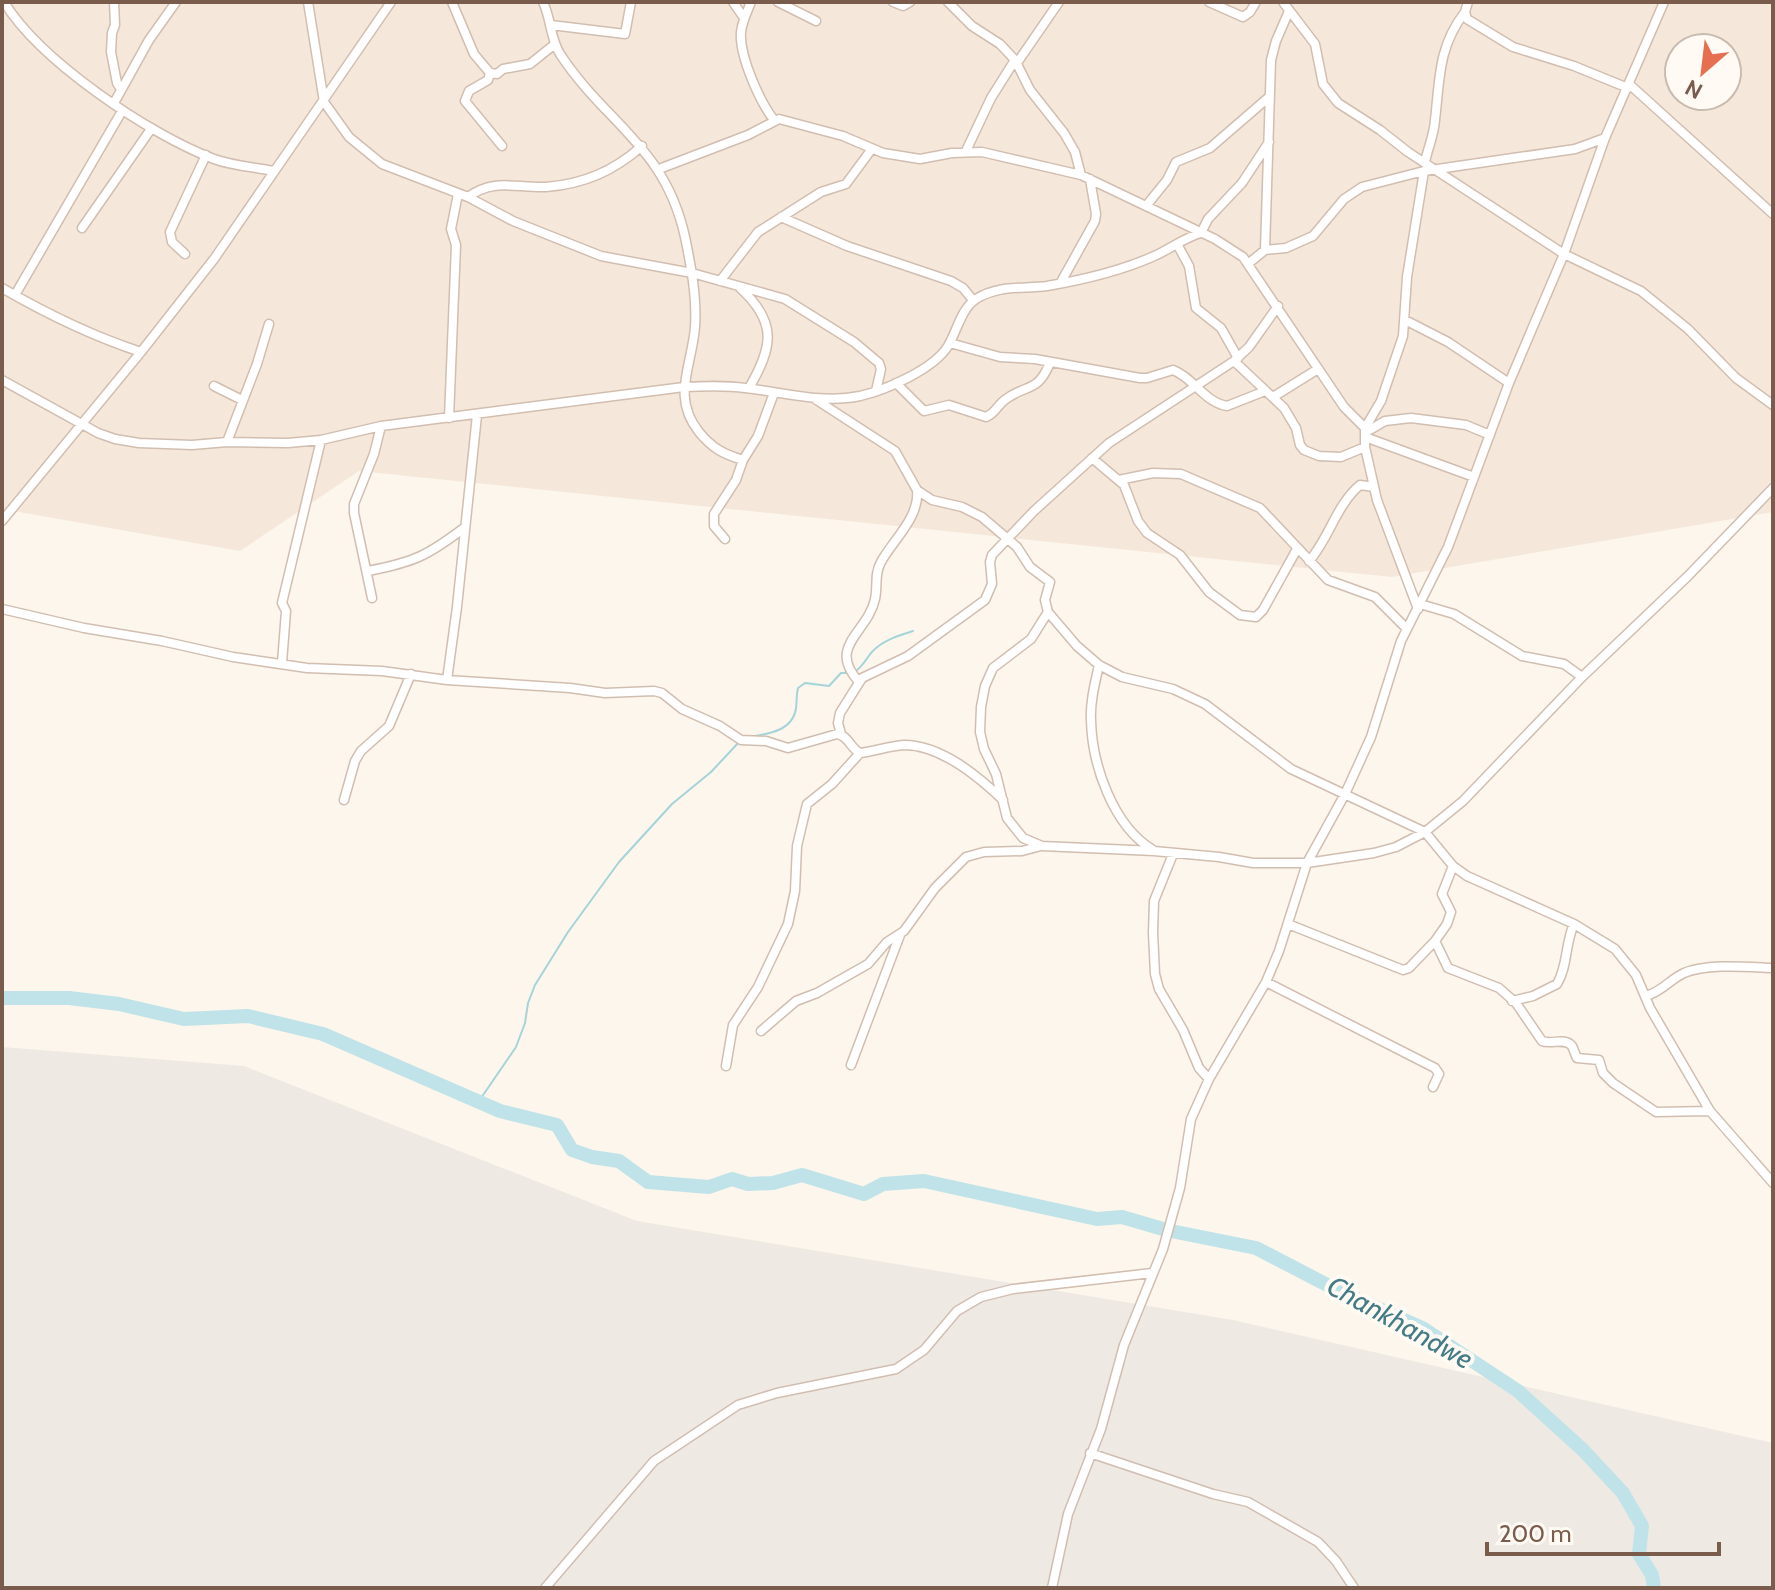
<svg xmlns="http://www.w3.org/2000/svg" width="1775" height="1590" font-family="Cabin,sans-serif">
<style>
.residential{fill:#f5e8da;fill-rule:evenodd}
.industrial{fill:#efe9e4}
.lines{fill:none;stroke-linecap:round;stroke-linejoin:round}
.stream{stroke:#a5d3da;stroke-width:2}
.river{stroke:#bfe3e8;stroke-width:14}
.minor-casing{stroke:#d1beb0;stroke-width:11}
.minor{stroke:#fff;stroke-width:8}
.labels{text-anchor:middle;stroke-width:8;stroke-linejoin:round;paint-order:stroke}
.water-label{font-size:28px;font-style:italic;fill:#437c86;stroke:#fffaf3}
</style>
<rect width="100%" height="100%" fill="#fdf6ec"/>
<!-- residential -->
<path class="residential" d="M 2,2 L 1773,2 L 1773,512 L 1392,577 L 359,471 L 240,551 L 2,509 ZM 1679,48 L 1727,48 L 1727,96 L 1679,96 Z"/>
<!-- industrial -->
<path class="industrial" d="M 2,1047 L 244,1066 L 637,1221 L 1233,1320 L 1773,1443 L 1773,1588 L 2,1588 Z"/>
<g class="lines">
<!-- stream -->
<path class="stream" d="M 854,672 C 864,667 867,655 876,648 C 887,639 900,635 913,631
M 749,737 C 768,734 793,731 796,708 C 797,701 796,696 798,688 L 805,683 L 829,686 L 841,673 L 848,673
M 479,1101 L 516,1047 L 525,1023 L 528,1003 L 535,985 L 568,932 L 619,862 L 672,804 L 711,772 L 740,741"/>
<!-- river -->
<path class="river" d="M 2,998 L 69,998 L 119,1004 L 184,1019 L 248,1016 L 323,1034 L 500,1111 L 557,1125 L 572,1150 L 592,1157 L 619,1161 L 648,1182 L 709,1187 L 732,1179 L 748,1184 L 773,1183 L 802,1175 L 864,1194 L 883,1184 L 924,1181 L 1097,1219 L 1122,1217 L 1163,1229
M 1176,1232 L 1256,1248 L 1337,1290 L 1424,1329 L 1518,1391 L 1583,1450 L 1623,1493 L 1642,1526 L 1639,1554 L 1652,1575 L 1654,1588"/>
<!-- minor casing -->
<g class="minor-casing">
<path id="minor" d="M 4,2 C 40,61 150,135 214,159 C 233,166 254,167 274,171
M 114,2 L 115,25 L 112,33 L 111,52 L 117,83 L 121,89
M 308,2 L 324,102 L 349,137 L 382,164 L 468,197 L 513,221 L 601,256 L 692,273 L 785,299 L 854,342 L 879,363 L 881,369 L 876,391
M 452,2 L 474,54 L 490,73 L 497,74 L 503,69 L 530,64 L 555,44
M 543,2 C 551,18 550,38 560,54 C 606,124 665,146 685,237 C 691,266 697,297 695,327 C 692,366 671,397 699,432 C 712,448 723,454 743,460
M 733,2 L 744,18
M 751,2 C 747,12 742,22 741,32 C 739,56 760,102 774,120
M 778,2 L 816,21
M 893,2 L 903,6 L 910,2
M 948,2 L 972,26 L 1000,44 L 1015,60 L 1030,90 L 1064,133 L 1075,152 L 1081,175
M 1209,2 L 1243,17 L 1250,12 L 1256,2
M 1283,2 L 1315,44 L 1323,84 L 1338,103 L 1380,130 L 1408,152 L 1564,254 L 1641,291 L 1688,329 L 1736,378 L 1773,405
M 1468,2 L 1465,12 L 1467,19 L 1513,47 L 1574,66 L 1628,88
M 551,25 L 625,34 L 631,2
M 1017,63 L 1059,2
M 490,73 L 488,80 L 469,91 L 465,101 L 502,146
M 1629,84 L 1773,214
M 114,103 L 149,40 L 176,2
M 966,151 L 991,98 L 1015,60
M 1425,162 C 1428,148 1434,135 1435,120 C 1440,78 1438,47 1465,12
M 659,169 L 748,135 L 779,119 L 843,136 L 883,153 L 920,159 L 952,153 L 982,152 L 1081,175 L 1215,239 L 1243,257 L 1344,407 L 1365,428 L 1365,447 L 1377,500 L 1418,609
M 468,197 C 494,178 515,188 546,187 C 584,184 614,171 642,146
M 1146,206 L 1167,180 L 1176,162 L 1210,148 L 1269,97
M 781,217 L 847,246 L 951,281 L 963,288 L 973,300
M 82,228 L 151,129
M 1177,244 L 1189,266 L 1196,308 L 1221,328 L 1238,358
M 1265,250 L 1271,60 L 1276,41 L 1289,11
M 185,254 L 172,242 L 170,232 L 206,155
M 1249,263 L 1265,250 L 1286,248 L 1313,236 L 1344,199 L 1362,187 L 1424,171 L 1575,149 L 1605,138
M 720,281 L 758,232 L 821,192 L 846,184 L 871,150
M 1061,282 L 1095,221 L 1096,214 L 1090,179
M 739,287 C 778,322 773,347 749,388
M 2,288 C 47,314 92,336 141,352
M 15,295 L 122,111
M 1405,320 L 1448,342 L 1509,383
M 950,343 L 1000,357 L 1035,359 L 1140,378 L 1147,378 L 1173,370 C 1194,378 1204,402 1227,406 L 1265,391
M 1234,361 L 1284,408 L 1296,428 L 1300,445 L 1304,450 L 1319,456 L 1341,457 L 1365,447
M 2,380 L 98,433 L 115,439 L 139,443 L 192,445 L 227,442 L 288,443 L 321,440 L 381,426 L 684,387 C 705,386 725,385 745,388 C 784,392 821,404 860,396 C 886,390 934,369 948,346 C 957,331 961,309 976,299 C 998,285 1022,289 1047,286 C 1082,280 1120,271 1152,257 C 1169,250 1183,238 1201,233 L 1208,219 L 1242,183 L 1269,142
M 896,383 L 924,411 L 949,405 L 986,417 C 996,413 997,405 1006,399 C 1029,383 1037,393 1050,363
M 214,386 L 242,400
M 1273,397 L 1318,369
M 815,399 L 895,451 L 917,490 L 932,500 L 962,507 L 982,517 L 1017,547 L 1030,567 L 1050,582 L 1045,600 L 1048,612 L 1077,646 L 1099,665 L 1122,677 L 1173,689 L 1205,704 L 1291,769 L 1425,832 L 1453,866 L 1467,876 L 1574,924 L 1615,949 L 1636,975 L 1650,1008 L 1710,1111 L 1773,1183
M 449,418 L 456,245 L 451,229 L 458,194
M 1365,428 L 1381,401 L 1403,336 L 1407,277 L 1424,171
M 1366,432 L 1385,421 L 1411,418 L 1466,425 L 1490,435
M 1365,437 L 1474,477
M 227,442 L 257,364 L 269,324
M 1092,458 L 1124,485 L 1138,521 L 1147,533 L 1180,555 L 1209,592 L 1240,615 L 1256,617 L 1263,610 L 1297,549
M 1119,480 L 1153,473 L 1181,474 L 1260,508 L 1328,580 L 1375,597 L 1407,629
M 2,521 L 141,352 L 214,259 L 391,2
M 725,539 L 714,526 L 714,514 L 736,480 L 743,460 L 758,436 L 774,393
M 1309,561 C 1329,539 1336,505 1360,485 L 1374,487
M 368,571 C 414,562 427,556 464,528
M 372,598 L 354,513 L 354,504 L 374,454 L 381,426
M 1420,604 L 1454,614 L 1522,656 L 1564,664 L 1582,677
M 2,609 L 84,628 L 162,641 L 233,657 L 307,668 L 382,671 L 447,680 L 570,688 L 605,693 L 654,691 L 662,693 L 682,709 L 720,726 L 741,740 L 766,741 L 788,748 L 837,734 C 848,735 850,748 860,753 C 875,751 889,746 904,745 C 941,745 978,776 1003,800
M 1048,612 L 1031,639 L 993,668 L 985,686 L 981,707 L 980,732 L 984,749 L 996,774 L 1007,818 L 1023,838 L 1042,846 L 1154,851 L 1219,857 L 1253,863 L 1307,863 L 1374,853 L 1396,847 L 1425,832 L 1463,801 L 1582,677 L 1688,576 L 1773,488
M 282,663 L 286,611 L 282,603 L 321,440
M 1099,665 C 1095,683 1090,702 1091,720 C 1092,765 1113,826 1153,850
M 447,680 L 457,607 L 477,415
M 859,682 C 826,646 868,633 875,599 C 878,586 874,574 881,562 C 893,540 920,517 917,490
M 841,734 L 838,723 L 840,713 L 862,678 L 908,656 L 985,600 L 992,584 L 990,562 L 992,555 L 1034,511 L 1109,443 L 1234,361 L 1249,347 L 1278,306
M 344,800 L 355,761 L 361,751 L 389,726 L 411,674
M 1173,854 L 1154,901 L 1153,933 L 1155,974 L 1159,989 L 1183,1030 L 1199,1068 L 1209,1079
M 1288,924 L 1403,970 L 1409,968 L 1435,941 L 1448,968 L 1499,988 L 1516,1003 L 1542,1041 C 1551,1045 1565,1037 1572,1046 C 1574,1050 1575,1054 1577,1058 L 1599,1060 L 1603,1073 L 1613,1083 L 1656,1112 L 1710,1111
M 1435,941 L 1447,924 L 1451,912 L 1442,894 L 1453,866
M 1266,982 L 1435,1068 L 1439,1074 L 1433,1087
M 1646,996 C 1663,991 1669,980 1684,973 C 1707,963 1748,967 1773,968
M 1512,1001 L 1533,996 L 1557,984 C 1568,966 1565,943 1574,924
M 761,1031 L 796,1001 L 817,993 L 868,964 L 887,942 L 904,931 L 935,888 L 966,857 L 984,852 L 1022,851 L 1041,846
M 851,1065 L 900,935
M 726,1066 L 733,1025 L 758,987 L 788,924 L 795,891 L 797,846 L 807,804 L 832,784 L 860,753
M 1090,1453 L 1213,1494 L 1248,1502 L 1318,1542 L 1336,1561 L 1354,1588
M 545,1588 L 654,1461 L 738,1405 L 777,1393 L 896,1369 L 924,1350 L 957,1311 L 981,1297 L 1013,1289 L 1152,1273
M 1052,1588 L 1068,1514 L 1101,1429 L 1124,1345 L 1163,1249 L 1180,1188 L 1191,1119 L 1209,1079 L 1266,982 L 1279,951 L 1307,863 L 1345,794 L 1371,737 L 1401,641 L 1448,547 L 1509,383 L 1564,254 L 1605,138 L 1664,2"/>
</g>
<!-- minor -->
<use href="#minor" class="minor"/>
</g>
<g class="labels">
<!-- water labels -->
<g class="water-label">
<text transform="translate(1400 1322) rotate(29)" y="10">Chankhandwe</text>
</g>
</g>
<!-- border -->
<rect width="1775" height="1590" fill="none" stroke="#7a5c4d" stroke-width="8"/>
<!-- north arrow -->
<g transform="translate(1703 72) rotate(208)"><circle r="38" fill="#fffaf3" stroke="#cabbb1" stroke-width="2"/>
<path d="M0-6L14 30L0 20L-14 30Z" fill="#e76f51"/>
<text y="-12" font-size="22" font-weight="bold" text-anchor="middle" fill="#7a5c4d">N</text>
</g>
<!-- scale -->
<path d="M1487 1542v12h232v-12" fill="none" stroke="#7a5c4d" stroke-width="4"/>
<text x="1499" y="1542" font-size="24" fill="#7a5c4d" stroke="#fffaf3" stroke-width="6" paint-order="stroke">200 m</text>
</svg>
